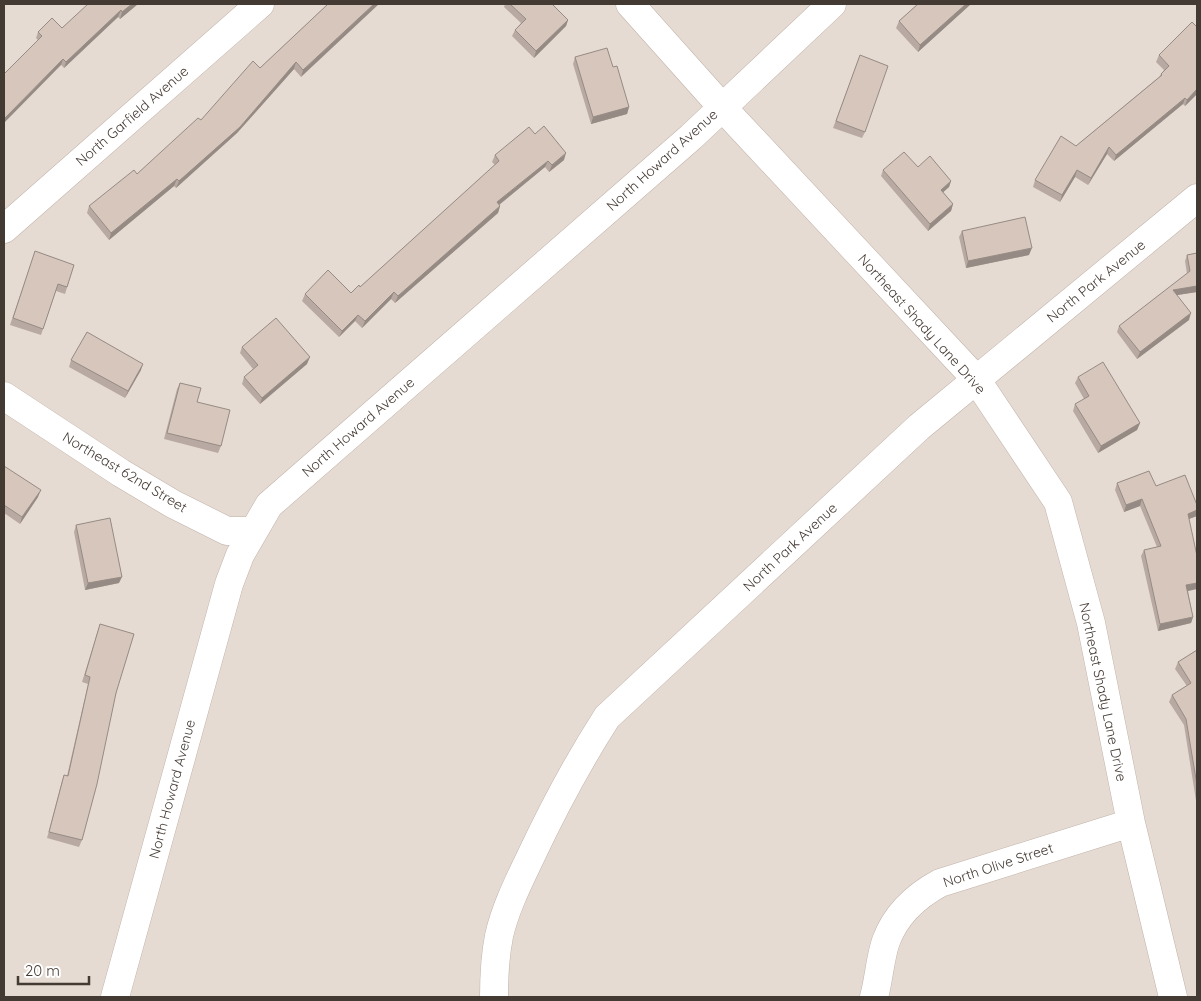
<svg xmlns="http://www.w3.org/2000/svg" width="1201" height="1001" font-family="Quicksand,sans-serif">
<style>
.residential{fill:#e6dbd2}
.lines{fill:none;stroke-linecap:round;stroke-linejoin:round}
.minor-casing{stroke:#c0b3aa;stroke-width:29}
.minor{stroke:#fff;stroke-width:28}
.wall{fill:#b8aaa2}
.shaded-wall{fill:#968b84}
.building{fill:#d6c6bc;stroke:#968b84}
.labels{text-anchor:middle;stroke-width:5;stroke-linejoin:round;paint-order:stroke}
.street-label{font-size:14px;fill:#443a34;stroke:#fff}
</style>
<rect width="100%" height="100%" fill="#f2eae4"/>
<!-- residential -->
<path class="residential" d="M 4,4 L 1197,4 L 1197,997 L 4,997 Z"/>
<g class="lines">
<!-- minor casing -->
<g class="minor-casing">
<path id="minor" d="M 630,4 L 722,107 L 976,379 L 1058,502 L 1091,623 L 1131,823 L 1173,997
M 4,229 L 260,4
M 4,396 L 121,473 L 173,504 L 227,531 L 252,531
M 115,997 L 229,584 L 240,555 L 269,505 L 691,137 L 832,4
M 494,997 C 494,977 495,956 499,936 C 505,909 518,883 530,858 C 553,809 578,762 607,717 L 919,427 L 1197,198
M 874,997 C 879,979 880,958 886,941 C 896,914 916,896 940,883 L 1131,823"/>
</g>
<!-- minor -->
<use href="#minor" class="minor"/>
</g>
<!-- wall -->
<path class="wall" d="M 138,4 L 120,19 L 118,17 L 64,68 L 36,38 L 38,32 L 62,28 Z
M 328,4 L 301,77 L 294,69 L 237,133 L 176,188 L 174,186 L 109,240 L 87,213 L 89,206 L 137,174 L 201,120 L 260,68 Z
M 505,4 L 552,4 L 568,20 L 566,26 L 534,58 L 512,36 L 515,30 L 521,23 L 504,7 Z
M 918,4 L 971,4 L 918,52 L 896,28 L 899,21 Z
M 860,55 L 865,132 L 862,138 L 833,128 Z
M 1159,55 L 1197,94 L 1185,106 L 1183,104 L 1114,161 L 1107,154 L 1088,185 L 1075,177 L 1060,202 L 1033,187 L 1035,180 L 1159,77 L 1161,74 L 1164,70 L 1156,62 Z
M 575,57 L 613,67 L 629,107 L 627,114 L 591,124 L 573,64 Z
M 535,134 L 564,160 L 549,172 L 545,167 L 499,205 L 500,206 L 498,213 L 395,303 L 391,299 L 362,328 L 355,321 L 339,337 L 302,301 L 305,294 L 351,293 L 360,287 L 495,165 L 492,162 L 495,155 Z
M 918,167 L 951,181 L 949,187 L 943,192 L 953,204 L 951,211 L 928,231 L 881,176 L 883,170 Z
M 962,231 L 1029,255 L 966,268 L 959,237 Z
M 35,251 L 74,265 L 65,294 L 56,291 L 41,335 L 10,325 Z
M 1197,253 L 1197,292 L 1177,295 L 1189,320 L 1137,359 L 1117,332 L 1119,326 L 1187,274 L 1185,261 L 1187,255 Z
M 242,347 L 307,364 L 260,404 L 242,384 L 244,377 L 253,369 L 240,353 Z
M 71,360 L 141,370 L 125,398 L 69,367 Z
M 1078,377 L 1140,423 L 1137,430 L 1098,453 L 1073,411 L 1075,404 L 1084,399 L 1075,383 Z
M 180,383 L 221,446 L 218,453 L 164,439 L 177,389 Z
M 4,466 L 38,497 L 20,524 L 4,513 Z
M 1117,483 L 1156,486 L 1197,516 L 1189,519 L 1188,591 L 1193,617 L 1191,623 L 1158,631 L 1141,556 L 1144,550 L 1157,547 L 1140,506 L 1124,512 L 1115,490 Z
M 76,525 L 119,583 L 85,590 L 74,532 Z
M 100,624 L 116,693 L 82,840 L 79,847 L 47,838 L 62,781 L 64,775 L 67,776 L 88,684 L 82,682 Z
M 1197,650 L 1197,807 L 1184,725 L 1169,702 L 1172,695 L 1187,686 L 1175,669 L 1178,662 Z"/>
<!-- shaded-wall -->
<path class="shaded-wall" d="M 132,4 L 138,4 L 120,19 L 122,12 Z
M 374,4 L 379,4 L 301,77 L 303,70 Z
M 966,4 L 971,4 L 918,52 L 920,45 Z
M 121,10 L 118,17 L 64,68 L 66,62 Z
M 568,20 L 566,26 L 534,58 L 536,51 Z
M 63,59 L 61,65 L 4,123 L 4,119 Z
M 296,62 L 294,69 L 237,133 L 176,188 L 179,181 Z
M 1197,89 L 1197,94 L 1185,106 L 1187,100 Z
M 1185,98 L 1183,104 L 1114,161 L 1116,155 Z
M 629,107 L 627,114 L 591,124 L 593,117 Z
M 1109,147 L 1107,154 L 1088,185 L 1091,178 Z
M 566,153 L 564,160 L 549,172 L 552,165 Z
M 548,161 L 545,167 L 494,209 L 497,202 Z
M 1077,170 L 1075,177 L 1060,202 L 1062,195 Z
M 177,179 L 174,186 L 109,240 L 111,233 Z
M 951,181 L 949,187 L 939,196 L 941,190 Z
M 953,204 L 951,211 L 928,231 L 930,224 Z
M 500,206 L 498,213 L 395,303 L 398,296 Z
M 1032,248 L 1029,255 L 966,268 L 968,261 Z
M 1197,286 L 1197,292 L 1171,296 L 1173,290 Z
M 394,292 L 391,299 L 362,328 L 365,321 Z
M 1191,313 L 1189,320 L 1137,359 L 1140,352 Z
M 358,315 L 355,321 L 339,337 L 342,331 Z
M 310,357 L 307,364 L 260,404 L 262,398 Z
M 143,364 L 141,370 L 125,398 L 128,391 Z
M 1140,423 L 1137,430 L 1098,453 L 1101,446 Z
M 41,490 L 38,497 L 20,524 L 22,517 Z
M 1142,499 L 1140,506 L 1124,512 L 1126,505 Z
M 1197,510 L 1197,516 L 1186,520 L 1188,514 Z
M 122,577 L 119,583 L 85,590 L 88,583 Z
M 1197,583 L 1197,589 L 1184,592 L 1186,585 Z
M 1193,617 L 1191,623 L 1158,631 L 1160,624 Z"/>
<!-- building -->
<path class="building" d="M 88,4 L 132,4 L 122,12 L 121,10 L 66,62 L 63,59 L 4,119 L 4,74 L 42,36 L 38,32 L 52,18 L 62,28 Z
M 328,4 L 374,4 L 303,70 L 296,62 L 240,127 L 179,181 L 177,179 L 111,233 L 89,206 L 134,170 L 137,174 L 198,118 L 201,120 L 253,61 L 260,68 Z
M 510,4 L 552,4 L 568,20 L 536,51 L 515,30 L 526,19 Z
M 918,4 L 966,4 L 920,45 L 899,21 Z
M 1192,22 L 1197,27 L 1197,89 L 1187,100 L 1185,98 L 1116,155 L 1109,147 L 1091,178 L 1077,170 L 1062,195 L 1035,180 L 1061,136 L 1076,146 L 1162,75 L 1161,74 L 1169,66 L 1159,55 Z
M 607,48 L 613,67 L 617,66 L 629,107 L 593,117 L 575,57 Z
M 860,55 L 888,66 L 865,132 L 836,121 Z
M 544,126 L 566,153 L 552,165 L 548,161 L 497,202 L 500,206 L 398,296 L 394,292 L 365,321 L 358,315 L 342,331 L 305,294 L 328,270 L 351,293 L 359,285 L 360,287 L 499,161 L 495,155 L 529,127 L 535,134 Z
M 904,152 L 918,167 L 930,156 L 951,181 L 941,190 L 953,204 L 930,224 L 883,170 Z
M 1025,217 L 1032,248 L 968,261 L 962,231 Z
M 35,251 L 74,265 L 67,287 L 58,284 L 43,329 L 13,318 Z
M 1197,253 L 1197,286 L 1173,290 L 1191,313 L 1140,352 L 1119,326 L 1190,271 L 1187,255 Z
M 276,318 L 310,357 L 262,398 L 244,377 L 258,365 L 242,347 Z
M 87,332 L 143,364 L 128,391 L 71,360 Z
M 1103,362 L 1140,423 L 1101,446 L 1075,404 L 1089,396 L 1078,377 Z
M 180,383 L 201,388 L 197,402 L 230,410 L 221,446 L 167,433 Z
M 4,466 L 41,490 L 22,517 L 4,505 Z
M 1149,471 L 1156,486 L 1185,475 L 1197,505 L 1197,510 L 1188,514 L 1197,556 L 1197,583 L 1186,585 L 1193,617 L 1160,624 L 1144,550 L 1161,546 L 1142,499 L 1126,505 L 1117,483 Z
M 110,518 L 122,577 L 88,583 L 76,525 Z
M 100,624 L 134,634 L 116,693 L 97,784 L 82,840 L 49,832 L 64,775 L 68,776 L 90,677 L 85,675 Z
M 1197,650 L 1197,785 L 1186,719 L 1172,695 L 1191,683 L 1178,662 Z"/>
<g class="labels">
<!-- street labels -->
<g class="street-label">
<text transform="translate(132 116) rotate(-41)" y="5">North Garfield Avenue</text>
<text transform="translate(662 160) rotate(-42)" y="5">North Howard Avenue</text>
<text transform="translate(1096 281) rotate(-39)" y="5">North Park Avenue</text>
<text transform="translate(922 324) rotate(48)" y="5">Northeast Shady Lane Drive</text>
<text transform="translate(358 427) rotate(-41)" y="5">North Howard Avenue</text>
<text transform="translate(125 472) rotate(31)" y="5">Northeast 62nd Street</text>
<text transform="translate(790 547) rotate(-43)" y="5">North Park Avenue</text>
<text transform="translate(1103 692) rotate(78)" y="5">Northeast Shady Lane Drive</text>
<text transform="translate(172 789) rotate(-75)" y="5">North Howard Avenue</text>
<text transform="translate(998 865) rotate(-18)" y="5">North Olive Street</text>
</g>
</g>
<!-- border -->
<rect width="1201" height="1001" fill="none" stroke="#443a34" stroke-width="10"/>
<!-- scale -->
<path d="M18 976v8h71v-8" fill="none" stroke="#443a34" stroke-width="2.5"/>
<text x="25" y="976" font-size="15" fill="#443a34" stroke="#ffffff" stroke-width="4" paint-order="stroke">20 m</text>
</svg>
